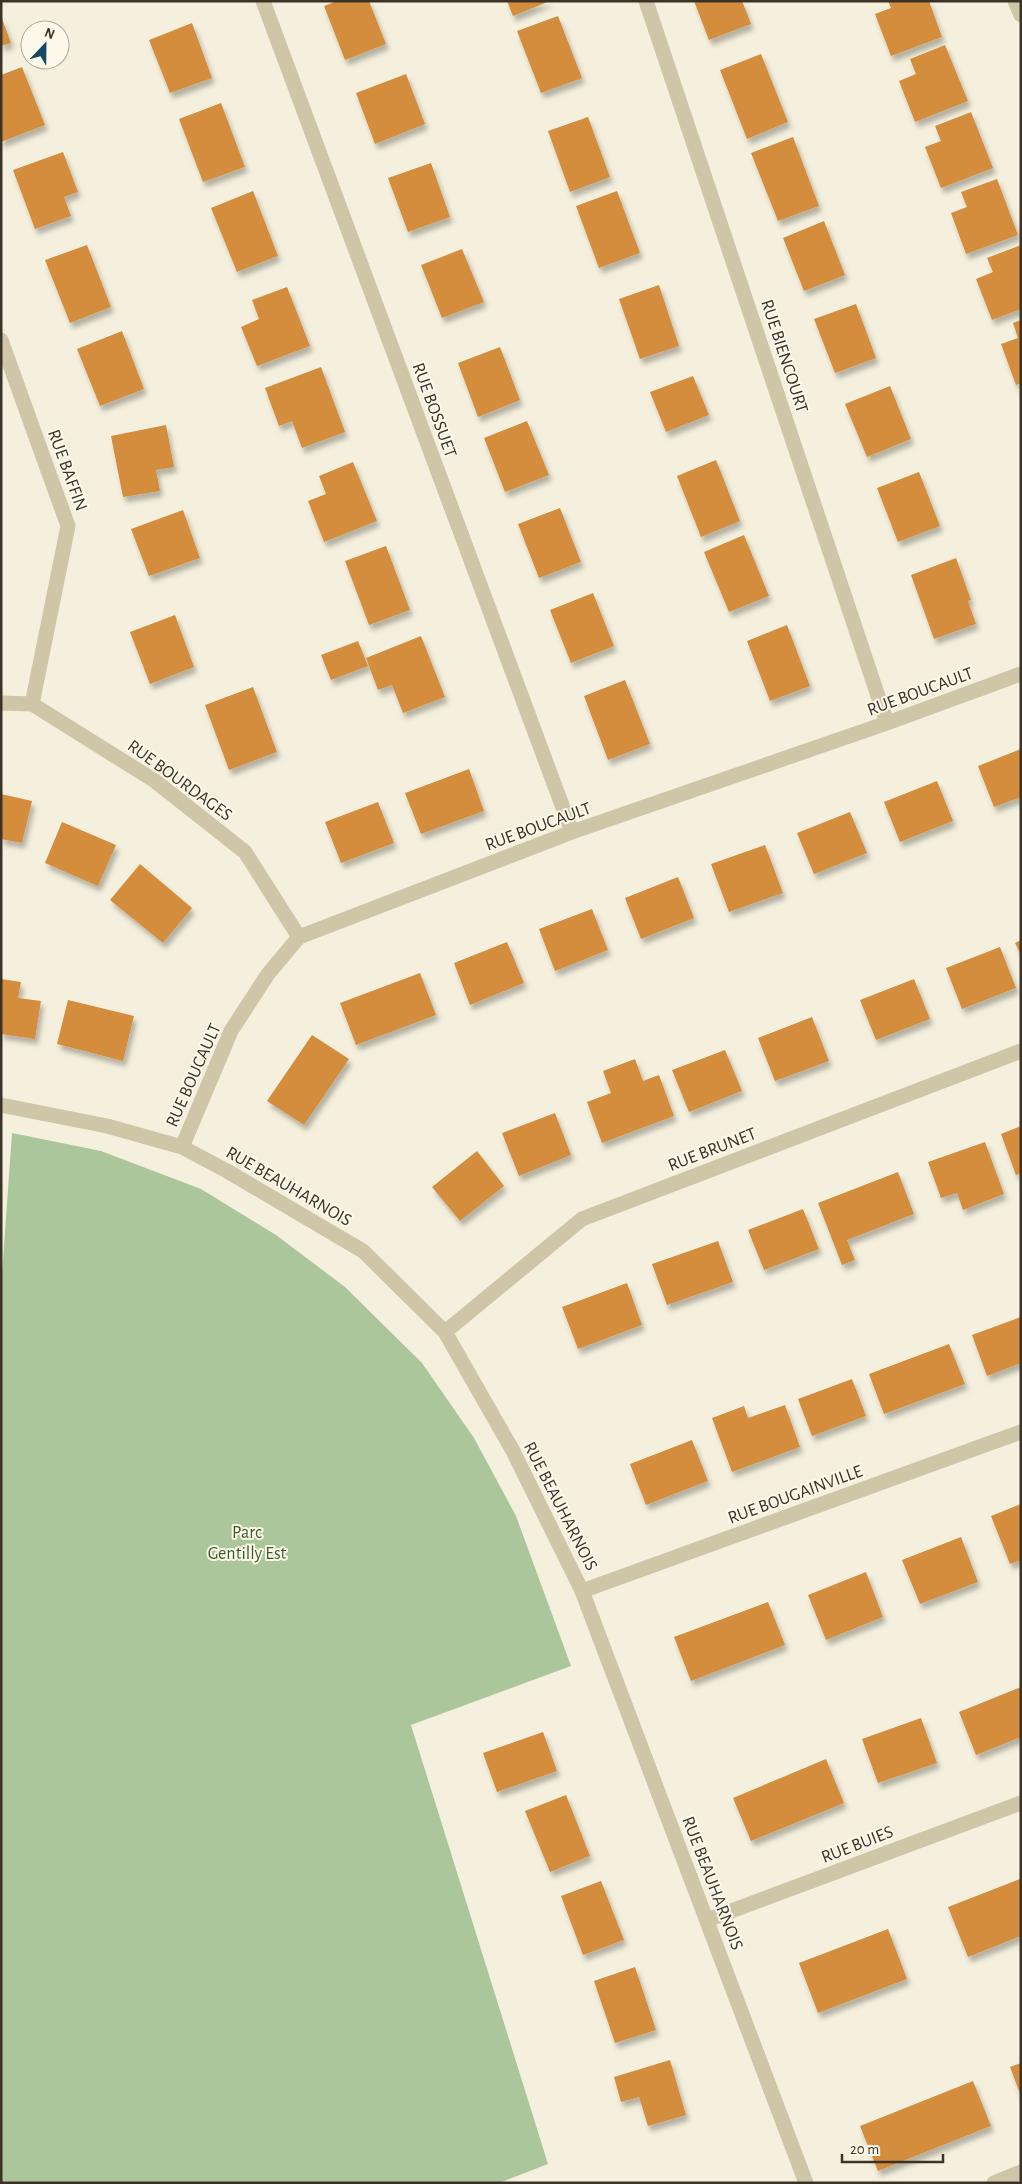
<svg xmlns="http://www.w3.org/2000/svg" width="1022" height="2184" font-family="'Alegreya Sans',sans-serif">
<style>
.green{fill:#abc69a}
.building{fill:#d48c3c;filter:url(#shadow)}
.lines{fill:none;stroke-linecap:round;stroke-linejoin:round}
.street{stroke:#cfc5a7;stroke-width:15}
.labels{text-anchor:middle;stroke-width:4;stroke-linejoin:round;paint-order:stroke}
.street-label{font-size:18px;fill:#3b3328;stroke:#fcf9ea}
.park-label{font-size:18px;fill:#3b5c29;stroke:#fcf9ea}
</style>
<defs>
<filter id="shadow"><feDropShadow dx="3" dy="5.5" stdDeviation="2.5" flood-color="#0004"/></filter>
</defs>
<rect width="100%" height="100%" fill="#f5f0dd"/>
<!-- green -->
<path class="green" d="M 12,1133 L 101,1151 L 201,1189 L 276,1235 L 345,1287 L 422,1363 L 474,1438 L 516,1516 L 571,1666 L 411,1725 L 548,2164 L 499,2183 L 1,2183 L 1,1288 Z"/>
<!-- building -->
<path class="building" d="M 337,1 L 369,1 L 386,44 L 345,60 L 324,6 Z
M 507,1 L 550,1 L 513,16 Z
M 694,1 L 742,1 L 751,24 L 709,40 Z
M 888,1 L 929,1 L 942,37 L 891,56 L 875,14 L 891,8 Z
M 1,16 L 11,43 L 1,46 Z
M 558,16 L 582,78 L 541,93 L 517,31 Z
M 192,23 L 212,78 L 170,93 L 149,40 Z
M 945,45 L 968,101 L 915,122 L 899,81 L 916,74 L 910,59 Z
M 761,54 L 788,122 L 747,139 L 720,70 Z
M 22,67 L 45,125 L 1,142 L 1,75 Z
M 406,74 L 425,124 L 375,144 L 356,93 Z
M 221,103 L 245,167 L 203,182 L 179,119 Z
M 971,112 L 993,168 L 941,188 L 925,147 L 941,141 L 935,126 Z
M 588,117 L 610,177 L 570,192 L 548,131 Z
M 793,137 L 819,206 L 778,221 L 751,153 Z
M 63,152 L 78,192 L 64,197 L 71,216 L 35,229 L 13,170 Z
M 431,163 L 450,217 L 408,232 L 388,178 Z
M 997,179 L 1018,235 L 966,254 L 951,213 L 967,207 L 961,192 Z
M 253,191 L 278,256 L 237,272 L 211,208 Z
M 617,191 L 640,253 L 599,268 L 576,206 Z
M 824,221 L 845,275 L 804,291 L 783,238 Z
M 87,245 L 111,307 L 70,323 L 45,260 Z
M 1021,245 L 1021,309 L 992,320 L 976,279 L 993,272 L 987,258 Z
M 462,249 L 484,302 L 442,318 L 421,265 Z
M 659,285 L 679,346 L 640,359 L 619,299 Z
M 287,287 L 310,346 L 257,366 L 241,327 L 259,319 L 252,300 Z
M 856,304 L 876,358 L 835,373 L 814,319 Z
M 1021,320 L 1021,383 L 1016,385 L 1001,344 L 1018,338 L 1013,323 Z
M 122,331 L 144,389 L 100,406 L 77,349 Z
M 500,347 L 520,400 L 478,417 L 458,363 Z
M 321,367 L 345,432 L 302,448 L 292,421 L 279,426 L 265,388 Z
M 693,376 L 709,415 L 666,432 L 650,392 Z
M 890,386 L 911,439 L 867,457 L 845,404 Z
M 527,421 L 549,475 L 505,492 L 484,438 Z
M 166,425 L 174,467 L 156,470 L 160,491 L 123,497 L 111,436 Z
M 716,460 L 740,521 L 701,537 L 677,476 Z
M 353,462 L 377,521 L 324,542 L 308,501 L 326,494 L 319,476 Z
M 919,472 L 940,526 L 898,542 L 877,488 Z
M 560,508 L 581,562 L 539,578 L 518,524 Z
M 183,510 L 200,558 L 149,576 L 131,529 Z
M 744,535 L 769,596 L 729,612 L 704,552 Z
M 386,546 L 410,610 L 369,625 L 345,561 Z
M 956,558 L 971,600 L 968,601 L 976,624 L 934,639 L 911,575 Z
M 593,593 L 614,646 L 571,663 L 550,610 Z
M 175,615 L 194,667 L 150,684 L 130,632 Z
M 787,625 L 810,686 L 770,701 L 747,641 Z
M 421,636 L 445,697 L 403,713 L 392,685 L 378,690 L 366,658 Z
M 358,641 L 368,666 L 331,680 L 321,655 Z
M 625,680 L 650,744 L 608,760 L 584,696 Z
M 253,687 L 277,752 L 229,770 L 205,705 Z
M 1021,749 L 1021,797 L 994,807 L 978,766 Z
M 469,769 L 484,811 L 421,834 L 405,793 Z
M 937,781 L 953,821 L 900,842 L 884,802 Z
M 1,794 L 32,801 L 22,843 L 1,839 Z
M 378,802 L 394,843 L 341,863 L 325,822 Z
M 850,812 L 867,853 L 814,874 L 797,833 Z
M 62,822 L 116,845 L 98,886 L 45,863 Z
M 765,845 L 783,893 L 729,912 L 711,864 Z
M 140,864 L 192,908 L 163,943 L 110,900 Z
M 678,877 L 694,918 L 641,939 L 625,898 Z
M 592,909 L 608,950 L 555,971 L 539,929 Z
M 1021,940 L 1021,955 L 1015,943 Z
M 507,942 L 524,983 L 470,1005 L 454,963 Z
M 1000,947 L 1016,988 L 962,1009 L 946,968 Z
M 420,973 L 436,1015 L 356,1045 L 340,1003 Z
M 1,979 L 21,982 L 18,998 L 41,1001 L 35,1039 L 1,1034 Z
M 914,979 L 930,1019 L 876,1040 L 860,1000 Z
M 68,1000 L 134,1016 L 123,1061 L 57,1044 Z
M 812,1017 L 829,1061 L 775,1081 L 758,1038 Z
M 312,1035 L 349,1059 L 304,1125 L 267,1101 Z
M 725,1050 L 742,1091 L 689,1112 L 672,1070 Z
M 635,1059 L 643,1081 L 659,1075 L 674,1116 L 602,1143 L 587,1102 L 611,1093 L 603,1071 Z
M 555,1113 L 571,1155 L 519,1176 L 502,1133 Z
M 1021,1126 L 1021,1173 L 1016,1175 L 1001,1134 Z
M 985,1142 L 1004,1194 L 963,1210 L 957,1193 L 941,1198 L 928,1162 Z
M 477,1151 L 504,1186 L 460,1221 L 432,1187 Z
M 898,1172 L 914,1214 L 847,1240 L 855,1260 L 842,1265 L 818,1203 Z
M 803,1209 L 819,1249 L 764,1270 L 748,1230 Z
M 718,1241 L 733,1282 L 667,1305 L 652,1264 Z
M 627,1283 L 642,1325 L 578,1349 L 562,1307 Z
M 1021,1317 L 1021,1363 L 987,1376 L 972,1335 Z
M 949,1344 L 965,1384 L 884,1414 L 869,1374 Z
M 852,1379 L 866,1416 L 812,1436 L 798,1399 Z
M 785,1405 L 800,1447 L 732,1472 L 712,1418 L 744,1406 L 748,1418 Z
M 692,1440 L 708,1481 L 646,1505 L 630,1464 Z
M 1021,1504 L 1021,1560 L 1010,1564 L 991,1516 Z
M 961,1537 L 978,1582 L 920,1604 L 902,1560 Z
M 866,1572 L 883,1617 L 826,1640 L 808,1595 Z
M 768,1602 L 785,1645 L 691,1681 L 674,1637 Z
M 1021,1687 L 1021,1737 L 976,1755 L 959,1712 Z
M 921,1718 L 937,1763 L 878,1783 L 862,1739 Z
M 543,1732 L 557,1771 L 497,1792 L 483,1753 Z
M 826,1759 L 844,1803 L 751,1841 L 733,1798 Z
M 566,1795 L 590,1856 L 550,1872 L 525,1811 Z
M 1020,1879 L 1021,1936 L 968,1957 L 948,1907 Z
M 601,1881 L 624,1940 L 583,1955 L 561,1896 Z
M 888,1929 L 907,1979 L 818,2013 L 799,1963 Z
M 635,1967 L 656,2030 L 615,2043 L 594,1981 Z
M 670,2060 L 686,2115 L 648,2126 L 639,2097 L 621,2102 L 614,2077 Z
M 1021,2063 L 1021,2096 L 1010,2067 Z
M 973,2081 L 991,2126 L 878,2171 L 860,2126 Z"/>
<g class="lines">
<!-- street -->
<path class="street" d="M 263,1 L 572,832
M 646,1 L 887,723
M 1015,1 L 1021,15
M 1,340 L 68,526 L 32,704
M 1,703 L 32,704 L 155,781 L 245,852 L 299,937
M 1,1105 L 107,1126 L 182,1147 L 227,1171 L 363,1251 L 445,1332 L 513,1451 L 582,1591 L 806,2183
M 182,1147 L 231,1031 L 268,974 L 299,937 L 572,832 L 887,723 L 1021,674
M 445,1332 L 582,1219 L 1021,1051
M 582,1591 L 1021,1432
M 707,1920 L 1021,1803
M 994,2183 L 1021,2172"/>
</g>
<g class="labels">
<!-- street labels -->
<g class="street-label">
<text transform="translate(785 356) rotate(72)" y="6">RUE BIENCOURT</text>
<text transform="translate(435 410) rotate(70)" y="6">RUE BOSSUET</text>
<text transform="translate(68 470) rotate(70)" y="6">RUE BAFFIN</text>
<text transform="translate(920 691) rotate(-20)" y="6">RUE BOUCAULT</text>
<text transform="translate(180 780) rotate(36)" y="6">RUE BOURDAGES</text>
<text transform="translate(538 826) rotate(-20)" y="6">RUE BOUCAULT</text>
<text transform="translate(193 1075) rotate(-66)" y="6">RUE BOUCAULT</text>
<text transform="translate(712 1149) rotate(-21)" y="6">RUE BRUNET</text>
<text transform="translate(289 1186) rotate(30)" y="6">RUE BEAUHARNOIS</text>
<text transform="translate(795 1494) rotate(-20)" y="6">RUE BOUGAINVILLE</text>
<text transform="translate(561 1506) rotate(63)" y="6">RUE BEAUHARNOIS</text>
<text transform="translate(857 1844) rotate(-21)" y="6">RUE BUIES</text>
<text transform="translate(713 1883) rotate(69)" y="6">RUE BEAUHARNOIS</text>
</g>
<!-- park labels -->
<g class="park-label">
<text x="247" y="1538">Parc<tspan x="247" dy="21">Gentilly Est</tspan></text>
</g>
</g>
<!-- border -->
<rect width="1022" height="2184" fill="none" stroke="#3b3328" stroke-width="5"/>
<!-- north arrow -->
<g transform="translate(45 45) rotate(22)"><circle r="24" fill="#fcf9ea" stroke="#afaa9c"/>
<path d="M0-4L9 19L0 12L-9 19Z" fill="#184862"/>
<text y="-8" font-size="14" font-weight="bold" text-anchor="middle" fill="#3b3328">N</text>
</g>
<!-- scale -->
<path d="M842 2154v8h101v-8" fill="none" stroke="#3b3328" stroke-width="2.5"/>
<text x="850" y="2154" font-size="15" fill="#3b3328" stroke="#fcf9ea" stroke-width="4" paint-order="stroke">20 m</text>
</svg>
